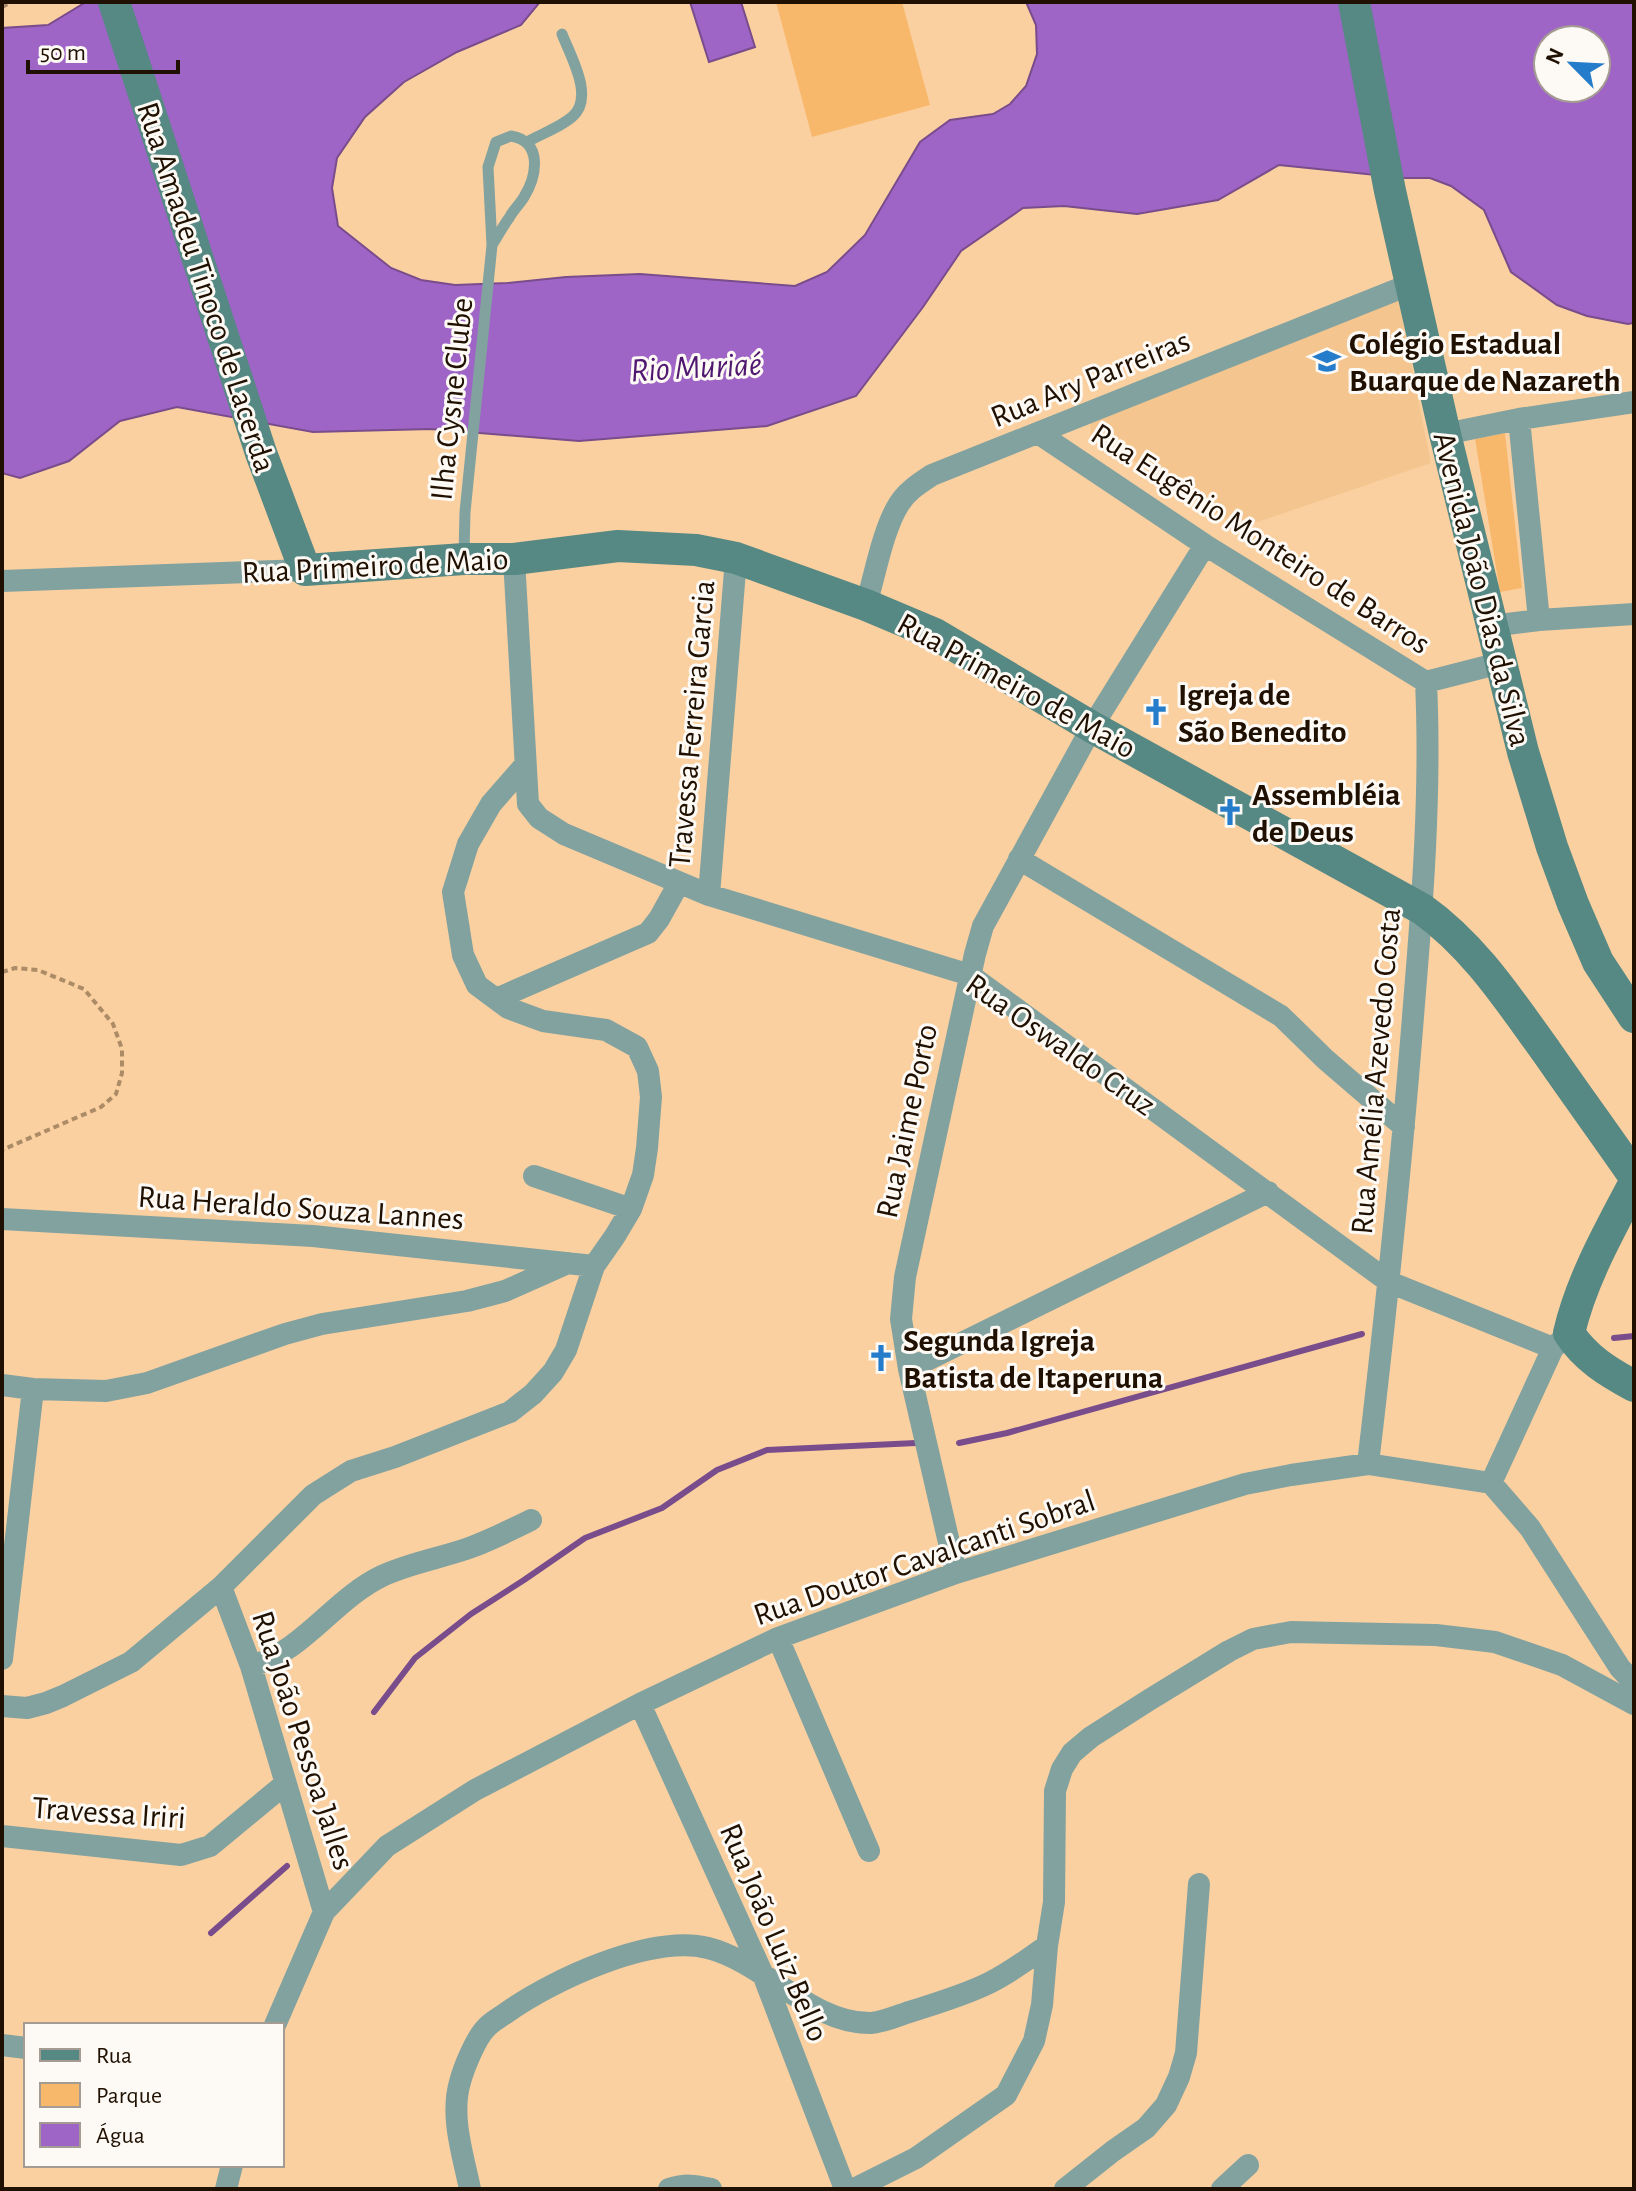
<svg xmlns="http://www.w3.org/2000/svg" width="1636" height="2191" font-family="'Alegreya Sans',sans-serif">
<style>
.built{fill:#f4c58e}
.green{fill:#f8b86c}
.water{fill:#9f65c6;stroke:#794c8b;stroke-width:2;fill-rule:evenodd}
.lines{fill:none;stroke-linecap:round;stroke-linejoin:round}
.stream{stroke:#794c8b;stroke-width:6}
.path{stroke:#ac8b67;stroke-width:4;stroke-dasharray:6 4;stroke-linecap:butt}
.service{stroke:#82a2a0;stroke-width:11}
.minor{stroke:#82a2a0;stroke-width:22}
.secondary{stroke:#568884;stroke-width:32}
.labels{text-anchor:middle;stroke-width:6;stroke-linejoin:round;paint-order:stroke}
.street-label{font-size:32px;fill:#1f1001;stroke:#fdf9f4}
.poi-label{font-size:32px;font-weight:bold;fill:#1f1001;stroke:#fdf9f4;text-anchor:start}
.water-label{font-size:34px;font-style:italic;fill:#501770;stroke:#fdf9f4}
</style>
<rect width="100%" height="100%" fill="#fbd0a0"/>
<!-- built -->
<path class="built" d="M 1398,299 L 1431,463 L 1240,528 L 1091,434 L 1090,423 Z"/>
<!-- green -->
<path class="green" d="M 776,2 L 902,2 L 930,105 L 812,137 Z
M 1505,433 L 1522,588 L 1500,592 L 1475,439 Z"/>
<!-- water -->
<path class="water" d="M 86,2 L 540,2 L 521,25 L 457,52 L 404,82 L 365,117 L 337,158 L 332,188 L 338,226 L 391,268 L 421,280 L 455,285 L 507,283 L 566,277 L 640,274 L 795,286 L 827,272 L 865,235 L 920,142 L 950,120 L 993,114 L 1010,104 L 1026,86 L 1037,54 L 1036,25 L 1026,2 L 1634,2 L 1634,323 L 1628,324 L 1587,316 L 1557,305 L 1511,272 L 1484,210 L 1451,186 L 1430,178 L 1405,178 L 1279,165 L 1218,200 L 1137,214 L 1064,206 L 1023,208 L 961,251 L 923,307 L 856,396 L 767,426 L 579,441 L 431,429 L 313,432 L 177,407 L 120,421 L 69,461 L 20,478 L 2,473 L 2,28 L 48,25 ZM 1548,40 L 1596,40 L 1596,88 L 1548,88 Z
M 690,2 L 741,2 L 755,47 L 709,62 Z"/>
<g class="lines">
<!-- stream -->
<path class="stream" d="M 1614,1338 L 1634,1336
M 959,1443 L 1007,1433 L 1362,1334
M 374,1712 L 415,1658 L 471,1614 L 524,1580 L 585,1538 L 662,1508 L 717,1470 L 767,1450 L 916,1443
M 211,1933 L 287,1866"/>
<!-- path -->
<path class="path" d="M 2,7 L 12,2
M 2,972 L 15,968 L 38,970 L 84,989 L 113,1024 L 122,1049 L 122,1073 L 116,1094 L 101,1107 L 2,1150"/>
<!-- service -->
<path class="service" d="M 511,136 C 543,141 537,176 524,197 C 520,204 513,210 509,218 C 503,226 498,236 492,245 L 488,167 L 496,142 Z
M 527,142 C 541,134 559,128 572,117 C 595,98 571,57 562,34
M 464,555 L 465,512 L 492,245"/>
<!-- minor -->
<path class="minor" d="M 1519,419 L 1539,620
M 1038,433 L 1205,545 L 1426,682 L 1500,663
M 1445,434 L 1519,419 L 1634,402
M 514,559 L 528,804 L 539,818 L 564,834 L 709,895 L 970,975 L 1389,1282 L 1553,1348
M 2,581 L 305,570
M 866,605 C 875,575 883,529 899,504 C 907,491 920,483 932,475 L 1411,284
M 1491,626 L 1539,620 L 1634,614
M 1019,859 L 1281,1016 L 1325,1059 L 1404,1127
M 709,895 L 736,558
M 496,999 L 648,933 L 659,919 L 679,883
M 534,1176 L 631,1209
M 2,1219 L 313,1236 L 594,1266
M 909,1369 L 1268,1192
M 2,1385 L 33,1389 L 106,1391 L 147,1383 L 285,1334 L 322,1324 L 467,1301 L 505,1291 L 568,1263
M 1368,1464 C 1386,1311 1402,1158 1414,1004 C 1423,896 1431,789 1426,682
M 1491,1483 L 1553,1348 L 1564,1338
M 956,1573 L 909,1369 L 901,1319 L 905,1277 L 975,954 L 983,926 L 1092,727 L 1205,545
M 221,1587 L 251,1666 L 324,1912
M 778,1638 L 869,1851
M 2,1659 L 33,1389
M 251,1666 C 303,1652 334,1599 382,1576 C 409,1563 441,1558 469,1548 C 491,1540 511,1530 531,1520
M 640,1704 L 764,1977 L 845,2189
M 2,1706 L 27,1708 L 46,1703 L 63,1696 L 131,1662 L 221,1587 L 313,1495 L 351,1471 L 395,1457 L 510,1412 L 533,1394 L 553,1372 L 566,1350 L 594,1266 L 615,1236 L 631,1209 L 643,1175 L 647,1148 L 651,1097 L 648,1071 L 637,1047 L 606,1030 L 543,1021 L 508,1008 L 477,985 L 463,955 L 453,892 L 468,844 L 491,804 L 525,765
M 2,1836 L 181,1855 L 210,1846 L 285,1784
M 275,2025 L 324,1912 L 387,1846 L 475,1790 L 640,1704 L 778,1638 L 956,1573 L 1245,1484 L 1291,1475 L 1368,1464 L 1491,1483 L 1530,1528 L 1620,1668 L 1634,1683
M 2,2045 L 26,2048
M 226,2189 L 232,2165
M 470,2189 C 463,2155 450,2116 460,2082 C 464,2067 476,2038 486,2028 C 491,2022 499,2018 506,2013 C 552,1980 651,1934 708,1948 C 764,1962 811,2024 871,2023 C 883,2022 895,2017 906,2013 C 932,2005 968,1994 991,1982 C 1011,1972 1029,1958 1047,1946 L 1054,1902 L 1055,1791 L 1062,1769 L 1072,1753 L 1091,1737 L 1149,1700 L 1229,1651 L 1253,1639 L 1291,1632 L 1436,1635 L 1495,1642 L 1562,1665 L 1634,1704
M 669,2189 C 685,2184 695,2185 711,2189
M 854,2189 L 916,2158 L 1006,2095 L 1034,2041 L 1042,2005 L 1047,1946
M 1065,2189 L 1113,2151 L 1146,2128 L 1166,2105 L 1179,2077 L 1186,2053 L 1199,1884
M 1222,2189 L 1248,2165"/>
<!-- secondary -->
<path class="secondary" d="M 114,2 L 261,453 L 305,570 L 464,559 L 514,559 L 618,546 L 696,550 L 736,558 L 866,605 L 935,634 L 1092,727 L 1422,909 C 1474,946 1509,1000 1546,1051 C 1575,1093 1605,1134 1634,1176
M 1354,2 L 1390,191 L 1411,284 L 1445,434 L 1523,752 L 1552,847 L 1573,904 L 1598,962 L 1634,1017
M 1634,1184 C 1609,1231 1581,1281 1569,1333 C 1585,1358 1608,1372 1634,1386"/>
</g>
<!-- icons -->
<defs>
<g id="school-bare" transform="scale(2.16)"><path d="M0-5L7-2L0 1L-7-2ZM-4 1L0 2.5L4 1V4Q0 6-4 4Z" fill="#257cca" stroke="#fdf9f4" stroke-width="2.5" paint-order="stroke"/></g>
<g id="church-bare" transform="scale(2.16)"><path d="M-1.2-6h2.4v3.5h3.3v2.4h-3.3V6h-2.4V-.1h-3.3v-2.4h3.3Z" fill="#257cca" stroke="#fdf9f4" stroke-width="2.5" paint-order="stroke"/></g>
</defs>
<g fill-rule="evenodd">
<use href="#school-bare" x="1327" y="361"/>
<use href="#church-bare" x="1156" y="712"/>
<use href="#church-bare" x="1230" y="812"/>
<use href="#church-bare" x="881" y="1358"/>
</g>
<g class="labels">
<!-- street labels -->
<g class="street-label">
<text transform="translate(207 287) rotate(72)" y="11">Rua Amadeu Tinoco de Lacerda</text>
<text transform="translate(1090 378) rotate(-22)" y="11">Rua Ary Parreiras</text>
<text transform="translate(451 399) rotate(-84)" y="11">Ilha Cysne Clube</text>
<text transform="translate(1261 538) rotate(33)" y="11">Rua Eugênio Monteiro de Barros</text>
<text transform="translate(375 565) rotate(-3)" y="11">Rua Primeiro de Maio</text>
<text transform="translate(1483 589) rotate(76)" y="11">Avenida João Dias da Silva</text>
<text transform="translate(1017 685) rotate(29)" y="11">Rua Primeiro de Maio</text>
<text transform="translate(691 724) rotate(-85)" y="11">Travessa Ferreira Garcia</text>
<text transform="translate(1061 1044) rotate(35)" y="11">Rua Oswaldo Cruz</text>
<text transform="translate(1375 1071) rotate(-85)" y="11">Rua Amélia Azevedo Costa</text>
<text transform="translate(906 1121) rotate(-78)" y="11">Rua Jaime Porto</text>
<text transform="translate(301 1207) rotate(4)" y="11">Rua Heraldo Souza Lannes</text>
<text transform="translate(924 1557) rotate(-19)" y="11">Rua Doutor Cavalcanti Sobral</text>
<text transform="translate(304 1740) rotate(72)" y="11">Rua João Pessoa Jalles</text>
<text transform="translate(109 1812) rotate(4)" y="11">Travessa Iriri</text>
<text transform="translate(775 1932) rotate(67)" y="11">Rua João Luiz Bello</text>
</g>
<!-- poi labels -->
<g class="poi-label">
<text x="1349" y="354">Colégio Estadual<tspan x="1349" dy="37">Buarque de Nazareth</tspan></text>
<text x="1178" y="705">Igreja de<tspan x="1178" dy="37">São Benedito</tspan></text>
<text x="1252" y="805">Assembléia<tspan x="1252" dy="37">de Deus</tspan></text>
<text x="903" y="1351">Segunda Igreja<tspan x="903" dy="37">Batista de Itaperuna</tspan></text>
</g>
<!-- water labels -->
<g class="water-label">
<text transform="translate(696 366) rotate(-3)" y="12">Rio Muriaé</text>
</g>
</g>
<!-- border -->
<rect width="1636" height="2191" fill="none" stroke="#1f1001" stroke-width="8"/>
<!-- legend -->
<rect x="24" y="2023" width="260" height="144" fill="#fdf9f4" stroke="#a49c93" stroke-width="2"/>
<rect x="40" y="2049" width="40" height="12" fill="#568884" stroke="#a49c93" stroke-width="2"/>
<text x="96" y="2063" font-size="24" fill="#1f1001">Rua</text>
<rect x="40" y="2083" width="40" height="24" fill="#f8b86c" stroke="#a49c93" stroke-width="2"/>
<text x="96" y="2103" font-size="24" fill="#1f1001">Parque</text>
<rect x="40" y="2123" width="40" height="24" fill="#9f65c6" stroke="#a49c93" stroke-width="2"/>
<text x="96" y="2143" font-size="24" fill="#1f1001">Água</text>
<!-- north arrow -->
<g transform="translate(1572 64) rotate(294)"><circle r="38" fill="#fdf9f4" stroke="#a49c93" stroke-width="2"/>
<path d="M0-6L14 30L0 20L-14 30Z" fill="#257cca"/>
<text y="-12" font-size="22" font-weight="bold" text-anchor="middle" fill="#1f1001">N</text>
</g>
<!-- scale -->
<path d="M28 60v12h150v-12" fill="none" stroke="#1f1001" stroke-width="4"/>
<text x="40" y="60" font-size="24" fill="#1f1001" stroke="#fdf9f4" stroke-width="6" paint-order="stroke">50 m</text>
</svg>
